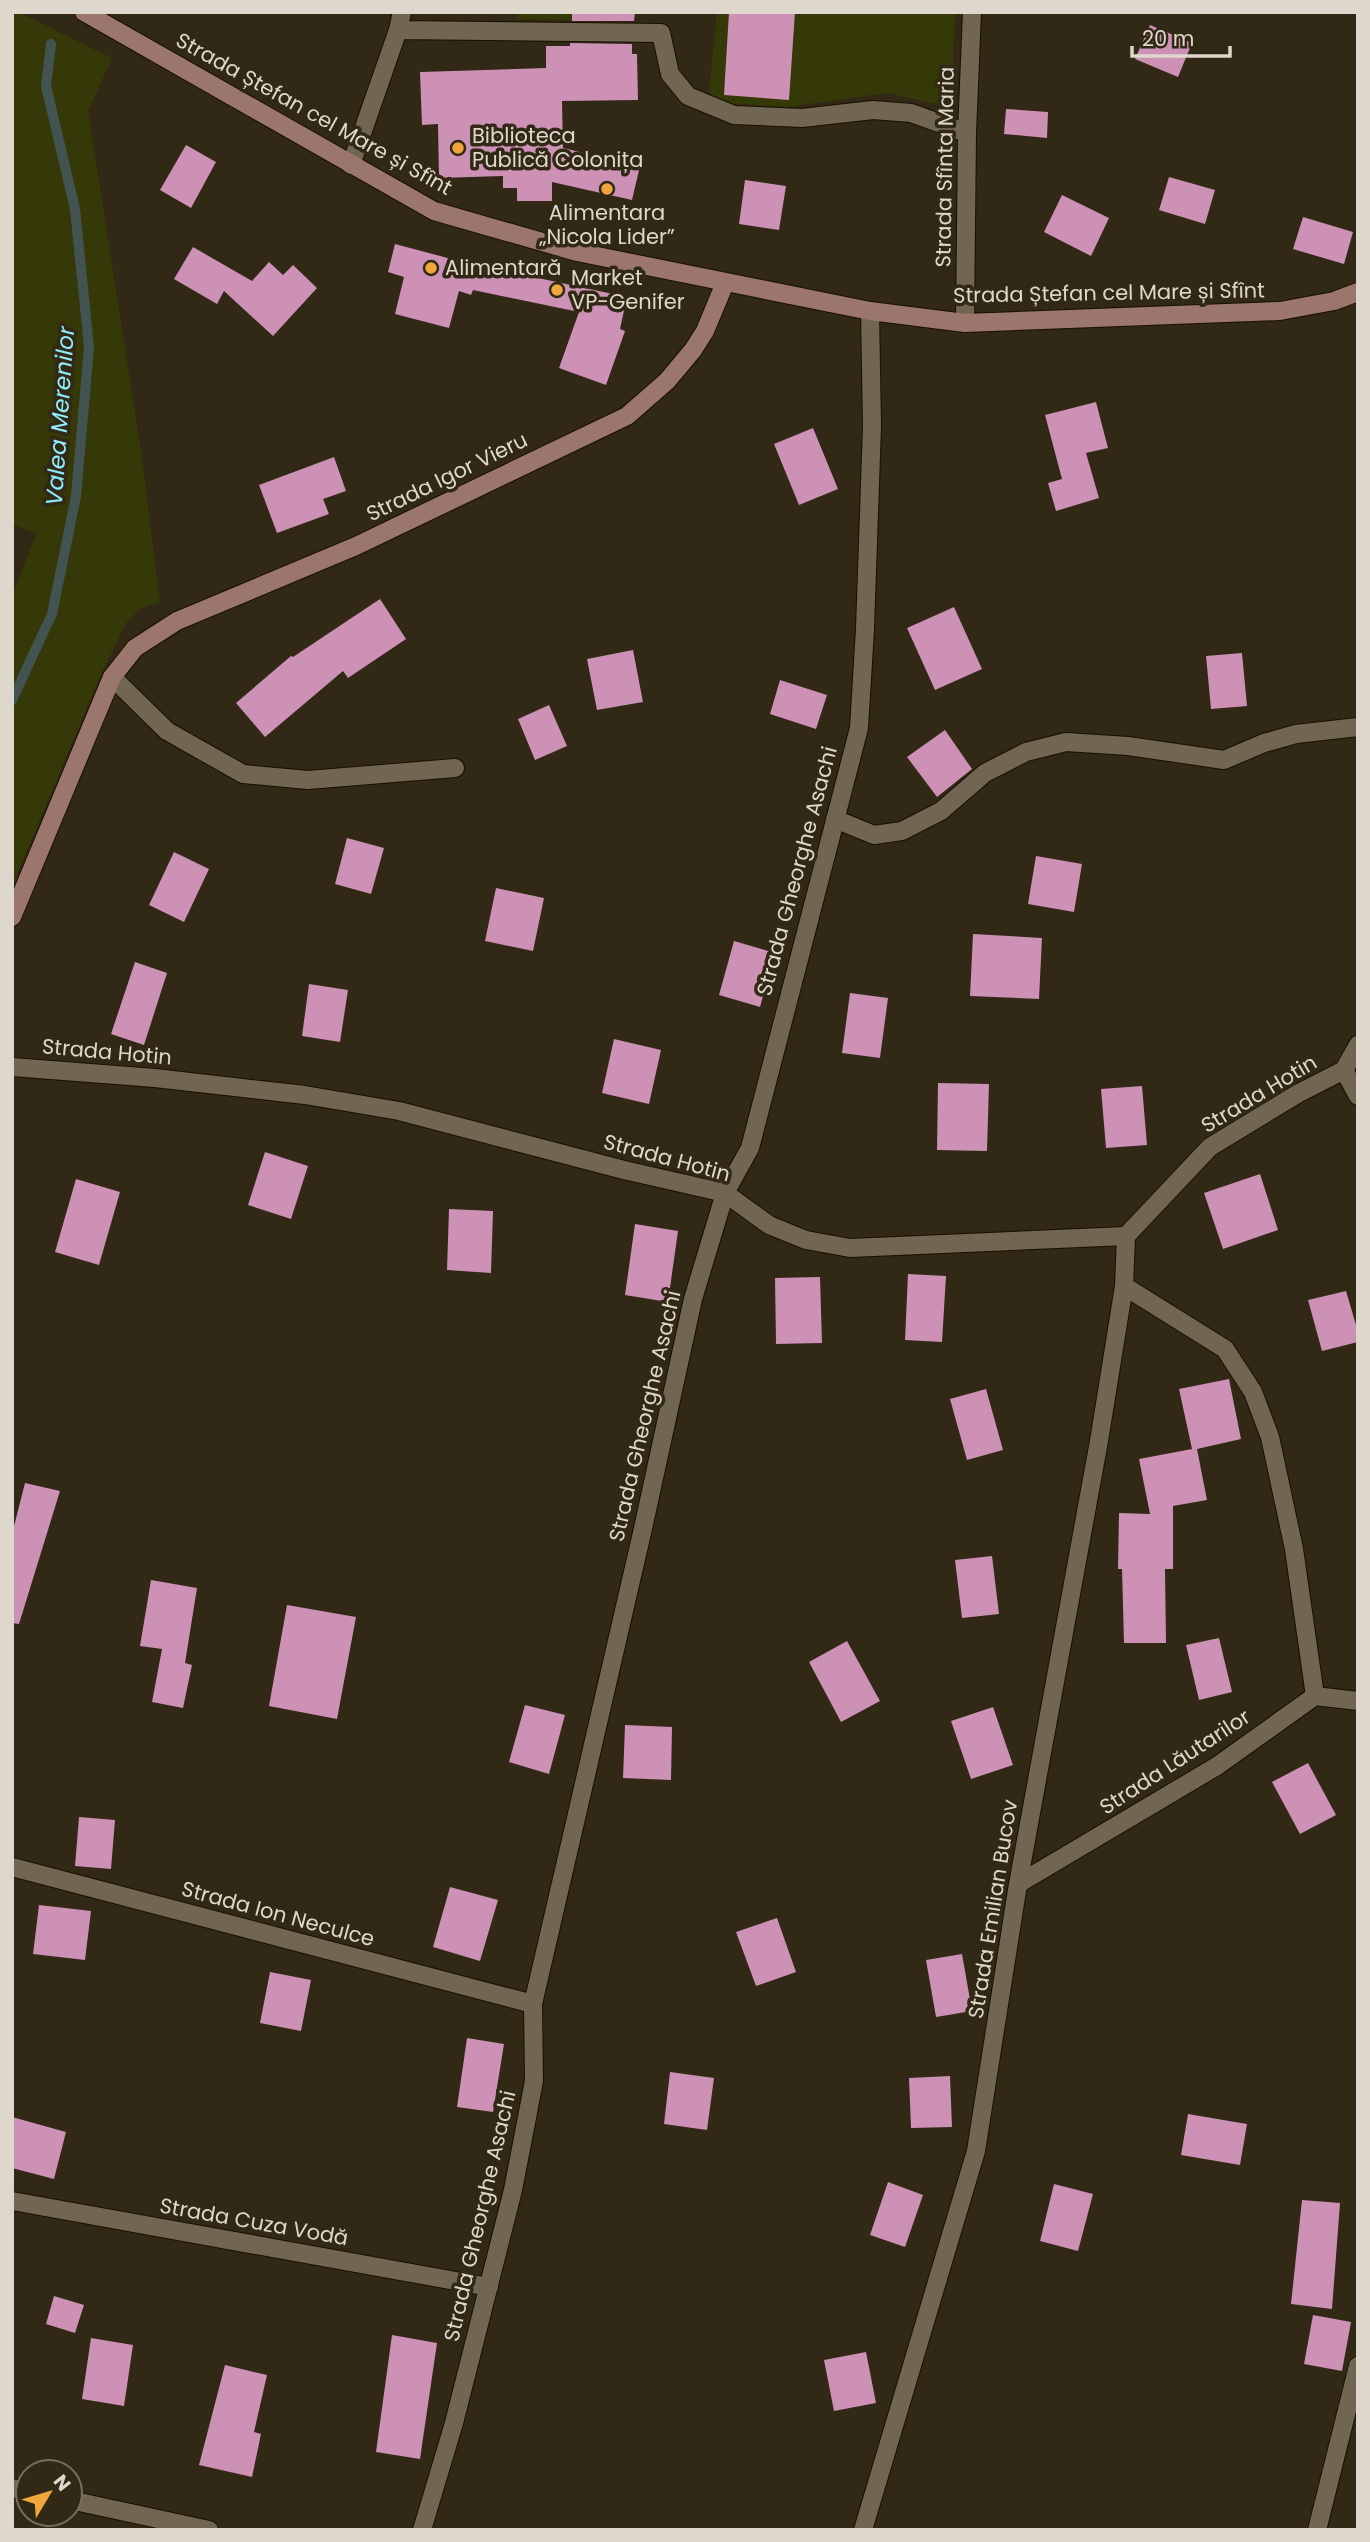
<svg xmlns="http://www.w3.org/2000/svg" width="1370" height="2542" font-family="Poppins,sans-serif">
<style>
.green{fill:#353908}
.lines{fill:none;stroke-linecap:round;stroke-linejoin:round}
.stream{stroke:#435352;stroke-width:10}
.building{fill:#cc91b5}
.street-casing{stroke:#191001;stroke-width:20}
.secondary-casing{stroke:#191001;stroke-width:20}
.street{stroke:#706651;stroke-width:18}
.secondary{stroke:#9a766d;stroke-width:18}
.poi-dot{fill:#efa73d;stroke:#312815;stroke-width:2.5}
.labels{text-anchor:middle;stroke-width:7;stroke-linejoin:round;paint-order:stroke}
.street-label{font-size:21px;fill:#ded8cc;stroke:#312815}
.poi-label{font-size:21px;fill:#ded8cc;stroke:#312815;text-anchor:start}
.water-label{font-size:23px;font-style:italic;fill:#8fedfb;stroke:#312815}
</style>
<rect width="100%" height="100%" fill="#312815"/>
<!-- green -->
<path class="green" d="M 12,12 L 18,12 L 112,58 L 88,111 L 141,451 L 160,602 L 140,609 L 126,623 L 98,681 L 12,886 L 12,596 L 36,534 L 12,524 Z
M 518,12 L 572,12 L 572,20 L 517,19 Z
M 717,12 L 955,12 L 951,107 L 886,93 L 788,107 L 721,103 L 709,93 Z"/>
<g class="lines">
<!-- stream -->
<path class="stream" d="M 12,700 L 52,614 L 76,496 L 89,347 L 75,209 L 46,86 L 51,44"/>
</g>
<!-- building -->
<path class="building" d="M 572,12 L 635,12 L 634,21 L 572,21 Z
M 729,12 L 795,12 L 789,100 L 724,95 Z
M 1150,25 L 1192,43 L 1178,77 L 1135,59 Z
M 570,43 L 632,44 L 632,54 L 637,54 L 638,100 L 562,101 L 563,148 L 640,166 L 632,200 L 552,182 L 552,201 L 517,201 L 517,188 L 503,188 L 503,176 L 439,178 L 438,124 L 422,125 L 420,72 L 546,68 L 546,46 L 570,46 Z
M 1006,109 L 1048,112 L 1047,138 L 1004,134 Z
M 186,145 L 216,162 L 191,208 L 160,190 Z
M 1169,177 L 1215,190 L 1205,224 L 1159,210 Z
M 745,180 L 786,186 L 779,230 L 739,224 Z
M 1062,195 L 1109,218 L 1091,256 L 1044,232 Z
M 1303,217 L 1353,232 L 1344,264 L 1293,249 Z
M 395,244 L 523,278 L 524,275 L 627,297 L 620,329 L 625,331 L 606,385 L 559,368 L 579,312 L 473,290 L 471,295 L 459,291 L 449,328 L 395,314 L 404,277 L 388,272 Z
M 193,247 L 252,281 L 269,262 L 283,275 L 293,265 L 317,288 L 273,336 L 224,291 L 217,304 L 174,279 Z
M 1096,402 L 1108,448 L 1086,453 L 1099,498 L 1056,511 L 1048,483 L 1062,479 L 1045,415 Z
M 813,428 L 838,489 L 799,505 L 774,444 Z
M 334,457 L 346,491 L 323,499 L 329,514 L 277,533 L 259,485 Z
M 380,599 L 406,639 L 348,678 L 343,671 L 265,737 L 236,703 L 291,656 L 293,657 Z
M 954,607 L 982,669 L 935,690 L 907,628 Z
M 633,650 L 643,702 L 597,710 L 587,659 Z
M 1242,653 L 1247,706 L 1211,709 L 1206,656 Z
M 780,680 L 827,695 L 816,729 L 770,714 Z
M 549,705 L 567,746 L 535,760 L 518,719 Z
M 945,730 L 972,769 L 937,797 L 907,757 Z
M 347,838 L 384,848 L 371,894 L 335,884 Z
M 174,852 L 209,869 L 184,922 L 149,905 Z
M 1036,856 L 1082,864 L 1074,912 L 1028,904 Z
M 496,888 L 544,898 L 533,951 L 485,941 Z
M 973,934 L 1042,938 L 1039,999 L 970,996 Z
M 734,941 L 775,953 L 760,1007 L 719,995 Z
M 135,962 L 167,973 L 144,1045 L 111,1034 Z
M 309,984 L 348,990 L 340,1042 L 302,1036 Z
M 850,993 L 888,998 L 880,1058 L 842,1053 Z
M 614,1039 L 661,1050 L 649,1104 L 602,1093 Z
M 938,1083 L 989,1084 L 987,1151 L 937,1150 Z
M 1142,1086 L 1147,1145 L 1106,1148 L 1101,1089 Z
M 265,1152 L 308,1166 L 291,1219 L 248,1205 Z
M 1260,1174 L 1278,1230 L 1223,1249 L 1204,1193 Z
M 76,1179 L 120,1192 L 99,1265 L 55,1252 Z
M 449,1209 L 493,1211 L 491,1273 L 447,1270 Z
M 635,1224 L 678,1231 L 668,1302 L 625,1295 Z
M 908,1274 L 946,1276 L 942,1342 L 905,1340 Z
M 820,1277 L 822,1343 L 776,1344 L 775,1278 Z
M 1346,1291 L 1358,1332 L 1358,1342 L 1322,1351 L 1308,1300 Z
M 1229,1379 L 1241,1439 L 1197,1449 L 1207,1500 L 1173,1506 L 1173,1569 L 1165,1569 L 1166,1643 L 1124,1643 L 1122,1569 L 1118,1569 L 1119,1513 L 1150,1514 L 1139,1459 L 1192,1449 L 1179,1389 Z
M 986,1389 L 1003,1450 L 967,1460 L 950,1399 Z
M 25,1483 L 60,1491 L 19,1624 L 12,1623 L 12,1534 Z
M 992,1556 L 999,1614 L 962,1618 L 955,1560 Z
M 151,1580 L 197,1588 L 185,1663 L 192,1665 L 183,1708 L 152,1702 L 162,1649 L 140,1646 Z
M 287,1605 L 356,1617 L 337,1719 L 269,1706 Z
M 1219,1638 L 1232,1692 L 1199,1700 L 1186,1645 Z
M 847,1641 L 880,1701 L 841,1722 L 809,1662 Z
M 525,1705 L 565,1715 L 549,1774 L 509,1762 Z
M 993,1707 L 1013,1765 L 971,1779 L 951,1721 Z
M 625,1725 L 672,1727 L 671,1780 L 623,1778 Z
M 1308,1763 L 1336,1815 L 1300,1834 L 1272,1782 Z
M 79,1817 L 115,1820 L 111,1869 L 75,1866 Z
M 450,1887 L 498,1900 L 480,1961 L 433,1947 Z
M 39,1905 L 91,1911 L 85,1960 L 33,1954 Z
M 777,1918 L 796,1972 L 756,1986 L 736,1932 Z
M 962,1954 L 972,2011 L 936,2017 L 926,1960 Z
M 270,1972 L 311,1980 L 301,2031 L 260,2023 Z
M 467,2038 L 504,2044 L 493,2112 L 457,2107 Z
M 670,2072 L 714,2078 L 707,2130 L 664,2124 Z
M 950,2076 L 952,2127 L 911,2128 L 909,2078 Z
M 1188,2114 L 1247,2124 L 1240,2165 L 1181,2155 Z
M 12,2117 L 66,2132 L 54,2179 L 12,2168 Z
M 888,2182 L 923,2195 L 905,2247 L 870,2235 Z
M 1054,2184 L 1093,2194 L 1078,2251 L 1040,2241 Z
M 1302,2200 L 1340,2203 L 1332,2309 L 1291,2304 Z
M 54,2296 L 84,2305 L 75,2333 L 46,2324 Z
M 1313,2315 L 1351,2322 L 1342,2371 L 1304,2364 Z
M 392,2335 L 437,2343 L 420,2459 L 376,2452 Z
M 91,2338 L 133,2345 L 124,2406 L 82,2399 Z
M 866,2352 L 876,2403 L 834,2411 L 824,2360 Z
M 225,2365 L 267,2375 L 254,2432 L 261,2434 L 252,2477 L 199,2465 Z"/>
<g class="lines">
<!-- street casing -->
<g class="street-casing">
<path id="street" d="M 398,30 L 661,33 L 670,74 L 688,96 L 734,115 L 802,118 L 873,110 L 911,113 L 967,133
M 351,165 L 398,30 L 402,12
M 965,323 L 967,133 L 972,12
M 112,677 L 167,731 L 243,774 L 308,780 L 455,768
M 835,819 L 874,835 L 902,831 L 941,811 L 985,773 L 1026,752 L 1066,742 L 1128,746 L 1224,760 L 1264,743 L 1296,734 L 1358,727
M 12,1067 L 155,1078 L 305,1095 L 399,1111 L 624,1170 L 725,1193 L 769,1225 L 806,1240 L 850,1248 L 1126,1236 L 1210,1147 L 1299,1093 L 1344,1070 L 1358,1045
M 1344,1070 L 1358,1096
M 1124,1286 L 1225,1349 L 1253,1392 L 1270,1437 L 1294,1549 L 1315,1696
M 12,1867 L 533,2004
M 1018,1884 L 1217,1766 L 1315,1696 L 1358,1701
M 12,2201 L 489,2287
M 12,2488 L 28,2491
M 70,2500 L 209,2530
M 422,2530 L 454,2423 L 513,2190 L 534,2081 L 533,2004 L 642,1533 L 693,1299 L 725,1193 L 750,1148 L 859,728 L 865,629 L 872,426 L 870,311
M 863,2530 L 976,2151 L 1018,1884 L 1099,1441 L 1124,1286 L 1126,1236
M 1317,2530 L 1358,2366"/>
</g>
<!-- secondary casing -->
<g class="secondary-casing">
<path id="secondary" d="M 84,12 L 434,211 L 577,252 L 870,311 L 965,323 L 1280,311 L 1334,301 L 1358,292
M 12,917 L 112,677 L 135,648 L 177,621 L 356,546 L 627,416 L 667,381 L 693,350 L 705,331 L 725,283"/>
</g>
<!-- street -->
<use href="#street" class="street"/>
<!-- secondary -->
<use href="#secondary" class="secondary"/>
</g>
<!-- markers -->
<g class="poi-dot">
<circle cx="458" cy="148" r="7"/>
<circle cx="607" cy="189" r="7"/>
<circle cx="431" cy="268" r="7"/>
<circle cx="557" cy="290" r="7"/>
</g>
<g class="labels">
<!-- street labels -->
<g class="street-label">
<text transform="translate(314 114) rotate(29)" y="7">Strada Ștefan cel Mare și Sfînt</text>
<text transform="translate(945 167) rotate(-89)" y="7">Strada Sfînta Maria</text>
<text transform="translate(1109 293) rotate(-1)" y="7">Strada Ștefan cel Mare și Sfînt</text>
<text transform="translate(447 477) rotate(-26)" y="7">Strada Igor Vieru</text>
<text transform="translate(797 871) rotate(-75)" y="7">Strada Gheorghe Asachi</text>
<text transform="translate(107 1052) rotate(5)" y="7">Strada Hotin</text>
<text transform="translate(1259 1094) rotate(-31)" y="7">Strada Hotin</text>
<text transform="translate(667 1158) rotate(15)" y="7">Strada Hotin</text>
<text transform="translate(645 1416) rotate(-77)" y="7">Strada Gheorghe Asachi</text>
<text transform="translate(1175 1762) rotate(-33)" y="7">Strada Lăutarilor</text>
<text transform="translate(993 1909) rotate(-81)" y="7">Strada Emilian Bucov</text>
<text transform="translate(278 1914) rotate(15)" y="7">Strada Ion Neculce</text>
<text transform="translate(480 2216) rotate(-77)" y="7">Strada Gheorghe Asachi</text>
<text transform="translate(254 2222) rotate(10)" y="7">Strada Cuza Vodă</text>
</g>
<!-- poi labels -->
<g class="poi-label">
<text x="472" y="143">Biblioteca<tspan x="472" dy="24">Publică Colonița</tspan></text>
<text x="607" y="220" text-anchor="middle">Alimentara<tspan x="607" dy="24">„Nicola Lider”</tspan></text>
<text x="445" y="275">Alimentară</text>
<text x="571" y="285">Market<tspan x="571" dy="24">VP-Genifer</tspan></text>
</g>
<!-- water labels -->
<g class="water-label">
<text transform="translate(60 416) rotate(-86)" y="8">Valea Merenilor</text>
</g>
</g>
<!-- border -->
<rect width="1370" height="2542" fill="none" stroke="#ded8cc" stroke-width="28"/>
<!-- north arrow -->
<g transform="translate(49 2493) rotate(52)"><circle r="33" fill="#312815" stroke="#766e5e" stroke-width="2"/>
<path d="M0-5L12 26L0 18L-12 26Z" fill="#efa73d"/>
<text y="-10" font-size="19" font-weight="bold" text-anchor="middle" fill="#ded8cc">N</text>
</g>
<!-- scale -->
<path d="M1132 46v10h98v-10" fill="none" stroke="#ded8cc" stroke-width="3.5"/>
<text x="1142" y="46" font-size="21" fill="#ded8cc" stroke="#312815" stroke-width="5" paint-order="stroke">20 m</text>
</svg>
